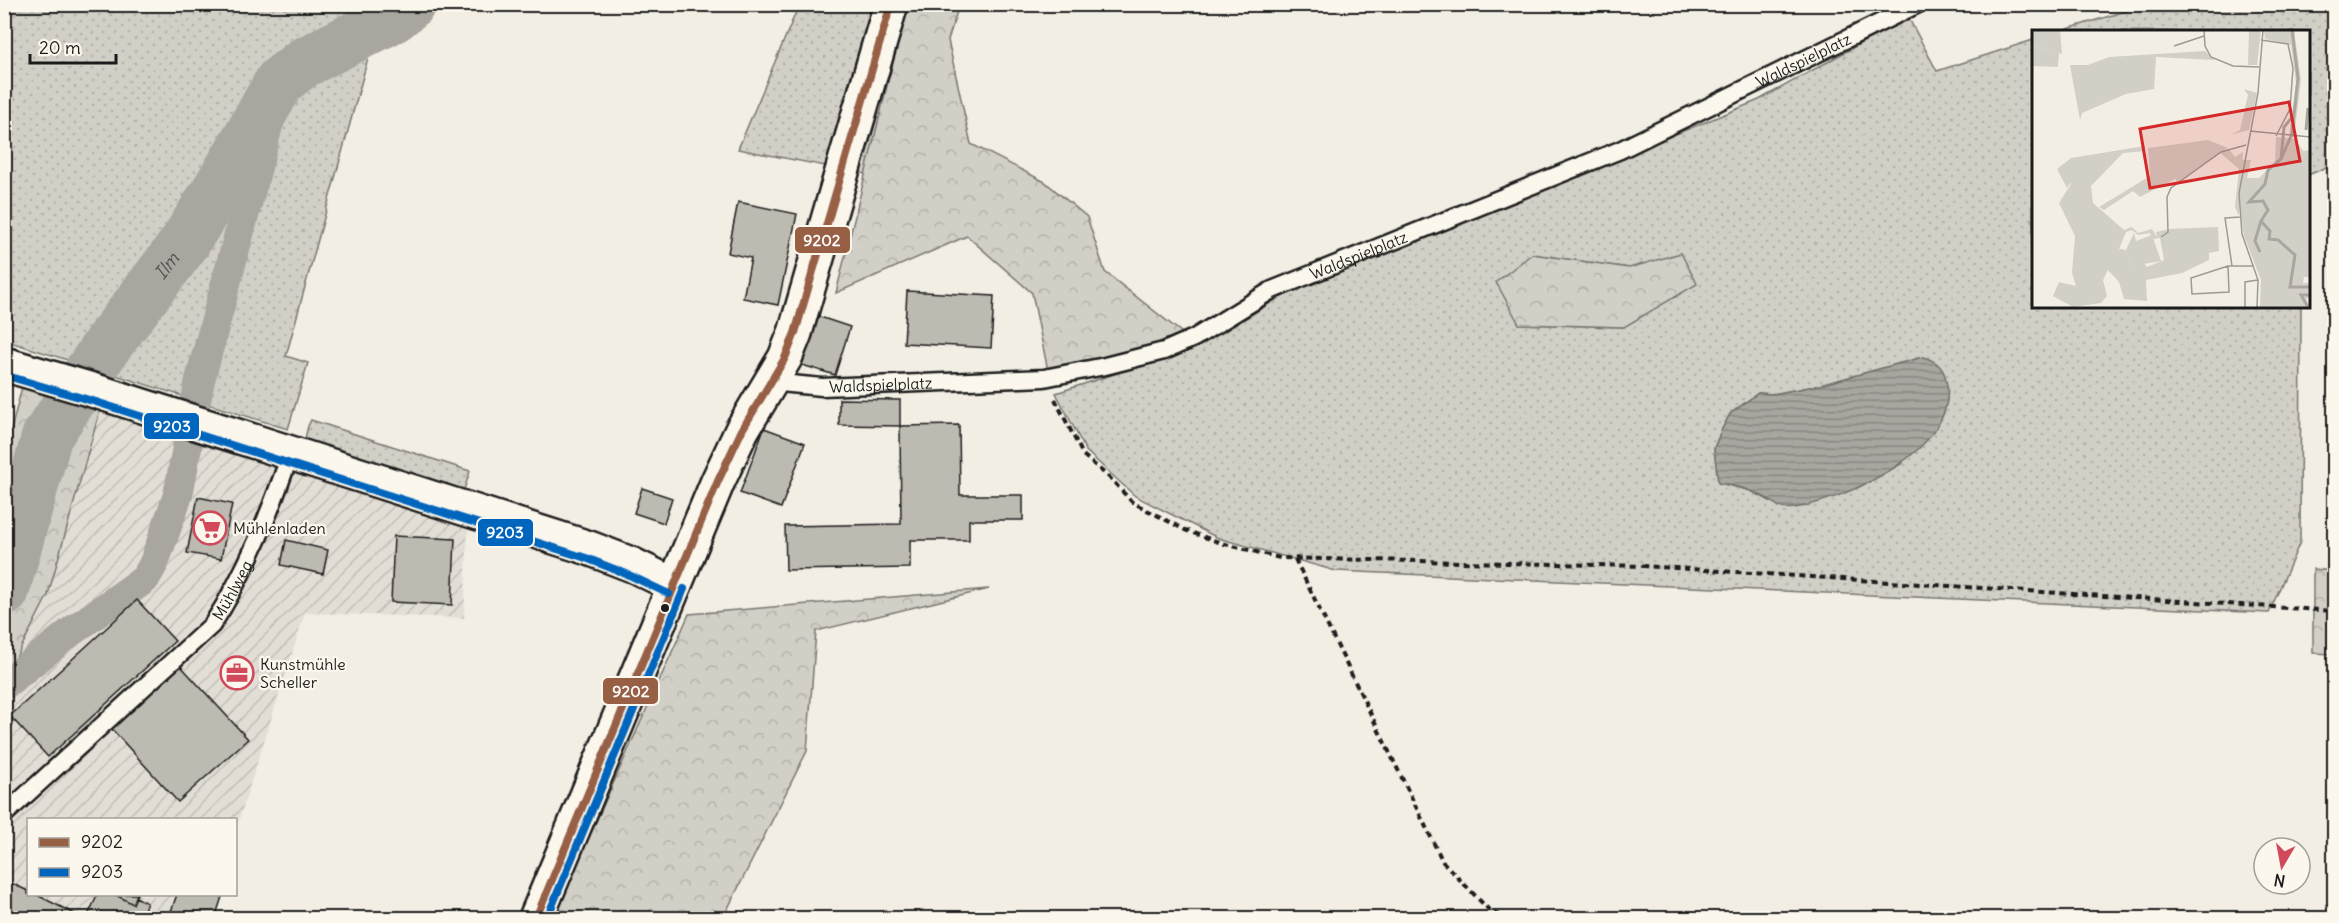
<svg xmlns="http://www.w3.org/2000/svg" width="2339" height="923" font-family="Delius,sans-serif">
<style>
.industrial{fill:url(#industrial-furrows)}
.grass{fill:url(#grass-dots);stroke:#777671;stroke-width:1.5;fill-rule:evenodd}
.forest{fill:url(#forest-crowns);stroke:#777671;stroke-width:1.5}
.water{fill:url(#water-rules);stroke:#716f6b;stroke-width:1.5}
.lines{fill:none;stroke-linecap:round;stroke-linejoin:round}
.canal{stroke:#a9a6a0;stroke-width:30}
.river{stroke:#a9a6a0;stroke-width:51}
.building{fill:#bdbab1;stroke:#1c1c1c;stroke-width:1.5}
.service-casing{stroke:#1c1c1c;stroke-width:21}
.minor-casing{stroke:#1c1c1c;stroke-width:38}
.path{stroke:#1c1c1c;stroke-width:4;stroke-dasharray:6 4.5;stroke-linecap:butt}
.service{stroke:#fbf7ec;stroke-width:16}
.minor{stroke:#fbf7ec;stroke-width:33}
.bus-1-casing{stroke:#fbf7ec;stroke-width:12}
.bus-2-casing{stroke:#fbf7ec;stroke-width:12}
.bus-1{stroke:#975f44;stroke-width:8}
.bus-2{stroke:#0065bd;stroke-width:8}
.bus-dot{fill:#1c1c1c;stroke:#fbf7ec;stroke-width:2}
.labels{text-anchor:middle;stroke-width:4.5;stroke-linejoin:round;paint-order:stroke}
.street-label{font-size:16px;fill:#1c1c1c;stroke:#fbf7ec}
.poi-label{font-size:16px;fill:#1c1c1c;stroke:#fbf7ec;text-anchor:start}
.water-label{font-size:18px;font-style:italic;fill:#545351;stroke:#fbf7ec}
.inset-river{fill:none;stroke:#a9a6a0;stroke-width:3}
.inset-road{fill:none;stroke:#9c9a94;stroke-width:1.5}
.view{fill:#d62828;fill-opacity:0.15;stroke:#d62828;stroke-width:3}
.inset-edge{fill:none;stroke:#1c1c1c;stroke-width:3}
.line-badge{stroke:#fbf7ec;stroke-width:2}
.badge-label{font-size:16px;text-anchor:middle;font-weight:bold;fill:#fff}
</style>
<defs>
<pattern id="industrial-furrows" width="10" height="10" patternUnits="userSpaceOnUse" patternTransform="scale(1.5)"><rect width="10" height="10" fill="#e2ded5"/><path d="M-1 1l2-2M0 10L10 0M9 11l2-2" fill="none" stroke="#c1beb6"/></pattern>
<pattern id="grass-dots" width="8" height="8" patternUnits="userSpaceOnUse" patternTransform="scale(1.5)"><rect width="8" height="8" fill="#d2cfc6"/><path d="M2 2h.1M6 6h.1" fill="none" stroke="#b4b1aa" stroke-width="1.8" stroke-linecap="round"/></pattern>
<pattern id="forest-crowns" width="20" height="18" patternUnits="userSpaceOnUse" patternTransform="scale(1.5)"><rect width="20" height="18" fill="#d2cfc6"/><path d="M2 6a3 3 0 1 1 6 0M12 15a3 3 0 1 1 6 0" fill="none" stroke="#b4b1aa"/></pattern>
<pattern id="water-rules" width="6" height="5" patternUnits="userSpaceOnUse" patternTransform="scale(1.5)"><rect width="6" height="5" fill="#a9a6a0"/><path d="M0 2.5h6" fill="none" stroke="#898682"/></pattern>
</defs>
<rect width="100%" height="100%" fill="#f2eee4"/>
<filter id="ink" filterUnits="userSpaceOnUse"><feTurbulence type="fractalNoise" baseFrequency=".0167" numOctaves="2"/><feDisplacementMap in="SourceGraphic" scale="12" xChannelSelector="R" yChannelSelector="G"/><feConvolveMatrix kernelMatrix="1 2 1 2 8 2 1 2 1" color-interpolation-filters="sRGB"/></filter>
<g filter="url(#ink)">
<!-- industrial -->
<path class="industrial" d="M 100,410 L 468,528 L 464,618 L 305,613 L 236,829 L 236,820 L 28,820 L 28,894 L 214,895 L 207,918 L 5,918 L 4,679 L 48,595 Z"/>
<!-- grass -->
<path class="grass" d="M 4,5 L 435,5 L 419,12 L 368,58 L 286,356 L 308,363 L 288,429 L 10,342 L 4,318 Z
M 799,5 L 907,5 L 866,174 L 738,149 Z
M 2145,5 L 2334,5 L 2334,164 L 2308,175 L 2308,32 L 2061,31 Z
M 1908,17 L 1937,71 L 2033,40 L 2033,306 L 2301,306 L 2300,542 L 2269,613 L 1336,571 L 1218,538 L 1135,496 L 1086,451 L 1056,393 L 1161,359 L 1222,333 L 1285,294 L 1759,100 ZM 1532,254 L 1629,268 L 1624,327 L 1519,324 ZM 1923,357 L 1903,463 L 1859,487 L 1814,503 L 1783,508 L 1751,491 L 1719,483 L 1714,448 L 1721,431 L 1730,414 L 1758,393 L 1773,394 L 1820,385 Z
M 311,420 L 470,471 L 463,493 L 304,443 L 308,426 Z"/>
<!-- forest -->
<path class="forest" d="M 907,5 L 959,5 L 948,40 L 971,144 L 1045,182 L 1087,217 L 1105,272 L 1186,336 L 1124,357 L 1048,371 L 1032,293 L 967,236 L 836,293 Z
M 1681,253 L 1697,284 L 1624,327 L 1519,324 L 1496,282 L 1532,254 L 1629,268 Z
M 22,387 L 100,410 L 48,595 L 5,679 L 5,453 Z
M 2313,569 L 2334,571 L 2334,654 L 2313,653 Z
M 989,589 L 816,631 L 807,751 L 723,918 L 553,918 L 689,614 Z"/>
<!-- water -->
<path class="water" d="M 1923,357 C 1938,361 1945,369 1947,385 C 1956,450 1850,497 1800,507 C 1795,508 1786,509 1782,508 C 1776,506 1771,500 1766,498 C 1751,490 1735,485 1718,483 L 1714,448 L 1721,431 L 1730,414 L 1758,393 L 1773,394 L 1820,385 Z"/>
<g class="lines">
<!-- canal -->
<path class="canal" d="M 4,685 L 72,631 L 145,579 L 154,563 L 178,495 L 200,380 L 280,81"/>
<!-- river -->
<path class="river" id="s1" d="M 4,591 L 47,436 L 107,345 L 183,245 L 227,174 L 280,81 L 303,63 L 394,17 L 410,4"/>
</g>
<!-- building -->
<path class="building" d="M 738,202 L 797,214 L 778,305 L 743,298 L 751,258 L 728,253 Z
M 907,291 L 994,296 L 991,348 L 904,343 Z
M 817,316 L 850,327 L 835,375 L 802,365 Z
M 839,399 L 900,400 L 900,426 L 839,425 Z
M 959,425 L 960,495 L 1023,495 L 1023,520 L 969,520 L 969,540 L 910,540 L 910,568 L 786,570 L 785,526 L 901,524 L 900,426 Z
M 764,428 L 805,443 L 781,508 L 740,493 Z
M 642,488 L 672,498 L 664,523 L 634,513 Z
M 198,497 L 232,504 L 221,559 L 187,553 Z
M 394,536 L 455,539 L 452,605 L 391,602 Z
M 286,540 L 328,550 L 323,574 L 281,565 Z
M 137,600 L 175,641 L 48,757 L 10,716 Z
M 178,663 L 248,739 L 178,802 L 109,726 Z
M 11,883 L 28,891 L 28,894 L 35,894 L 83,918 L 4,918 L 4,896 Z
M 98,894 L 114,894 L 133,904 L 136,897 L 147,903 L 140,918 L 95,918 L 88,915 Z
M 114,894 L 137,894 L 133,904 Z
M 177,894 L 223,894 L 215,918 L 169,918 Z"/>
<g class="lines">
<!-- service casing -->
<g class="service-casing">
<g id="service">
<path id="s2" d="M 770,382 L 822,387 L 1044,378 L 1105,366 L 1164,351 L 1194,338 L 1272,290 L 1620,150 L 1918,4"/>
<path id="s3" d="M 4,815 L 212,625 C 247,571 270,513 291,452"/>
</g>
</g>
<!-- minor casing -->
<g class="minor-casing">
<path id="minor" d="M 4,364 L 99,392 L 589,548 L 633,565 L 674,585
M 536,918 L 718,481 L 742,430 L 785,358 L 795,333 L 891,4"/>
</g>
<!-- path -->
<path class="path" d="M 1055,399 L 1083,455 L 1111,479 L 1132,502 L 1185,530 L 1221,543 L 1280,558 L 1644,566 L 2334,611
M 1295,559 L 1443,862 L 1490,911 L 1505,918"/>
<!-- service -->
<use href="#service" class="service"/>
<!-- minor -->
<use href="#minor" class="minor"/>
<!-- bus-1 casing -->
<g class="bus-1-casing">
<path id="bus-1" d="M 536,918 L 718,481 L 742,430 L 785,358 L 795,333 L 891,4"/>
</g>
<!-- bus-2 casing -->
<g class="bus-2-casing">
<path id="bus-2" d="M 4,375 L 96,402 L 586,558 L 629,575 L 669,594
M 547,918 L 684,589"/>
</g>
<!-- bus-1 -->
<use href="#bus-1" class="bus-1"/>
<!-- bus-2 -->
<use href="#bus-2" class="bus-2"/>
</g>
</g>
<!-- icons -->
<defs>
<g id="supermarket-ring" transform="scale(1.725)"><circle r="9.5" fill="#fbf7ec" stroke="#d1495b" stroke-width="1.5"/><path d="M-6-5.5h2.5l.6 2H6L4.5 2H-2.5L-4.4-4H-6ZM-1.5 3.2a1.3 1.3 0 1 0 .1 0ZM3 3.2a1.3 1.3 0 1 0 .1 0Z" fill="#d1495b"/></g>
<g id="office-ring" transform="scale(1.725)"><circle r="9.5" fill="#fbf7ec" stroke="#d1495b" stroke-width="1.5"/><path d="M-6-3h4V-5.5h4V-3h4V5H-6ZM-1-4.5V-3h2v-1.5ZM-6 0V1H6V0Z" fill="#d1495b"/></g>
</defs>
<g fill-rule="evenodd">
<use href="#supermarket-ring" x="210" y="528"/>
<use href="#office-ring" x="237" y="673"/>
</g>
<!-- markers -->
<circle class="bus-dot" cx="665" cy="608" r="5"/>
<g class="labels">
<!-- street labels -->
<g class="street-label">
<text dy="6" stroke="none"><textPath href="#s2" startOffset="1101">Waldspielplatz</textPath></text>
<text dy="6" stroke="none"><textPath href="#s2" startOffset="615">Waldspielplatz</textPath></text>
<text dy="6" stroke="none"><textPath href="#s2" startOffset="111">Waldspielplatz</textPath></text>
<text dy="6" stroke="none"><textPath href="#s3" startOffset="322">Mühlweg</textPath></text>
</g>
<!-- poi labels -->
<g class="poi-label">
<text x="233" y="534">Mühlenladen</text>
<text x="260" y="670">Kunstmühle<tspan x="260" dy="18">Scheller</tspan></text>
</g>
<!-- water labels -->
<g class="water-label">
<text dy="6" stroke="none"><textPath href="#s1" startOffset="369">Ilm</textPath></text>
</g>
</g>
<!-- overview -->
<g transform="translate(2032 30)">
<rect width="278" height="278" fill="#f2eee4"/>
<path d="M 217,0 L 229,0 L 225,35 L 216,35 ZM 232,0 L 263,0 L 263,7 L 259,15 L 233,9 ZM 0,15 L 27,23 L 26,37 L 0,36 ZM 244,107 L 263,109 L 271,121 L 277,120 L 278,247 L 272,247 L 271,253 L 277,253 L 277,267 L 274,269 L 277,277 L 228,277 L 229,250 L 212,206 L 206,161 L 210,130 L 219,130 L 215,148 L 227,148 L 243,132 ZM 176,110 L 196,118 L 146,152 L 143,149 L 108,167 L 101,161 L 72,180 L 67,177 L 118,146 L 116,118 ZM 39,128 L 39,152 L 35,158 L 25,139 Z" fill="#d2cfc6"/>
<path d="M 0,0 L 28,0 L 30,24 L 0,15 ZM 263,7 L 269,50 L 262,107 L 257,106 L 264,53 L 259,15 ZM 173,21 L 183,30 L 124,27 L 122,59 L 94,64 L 50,83 L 48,90 L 38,35 L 56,35 L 77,27 ZM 212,59 L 225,63 L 217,100 L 198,105 L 208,100 L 216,65 ZM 113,116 L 113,121 L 91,123 L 59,156 L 61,173 L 92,200 L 100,197 L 106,203 L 120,199 L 125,207 L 124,202 L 137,199 L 186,197 L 187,221 L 177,223 L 177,230 L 150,243 L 114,250 L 115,271 L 92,269 L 87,252 L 76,240 L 71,250 L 75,266 L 69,273 L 41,277 L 21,266 L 27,252 L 44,256 L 40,243 L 43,206 L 27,173 L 39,154 L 39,128 ZM 100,200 L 106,205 L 118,203 L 121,209 L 128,208 L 132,230 L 115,237 L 111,232 L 100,236 L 94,220 L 87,219 L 94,202 ZM 197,119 L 203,127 L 211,122 L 207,186 L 203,177 L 207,139 L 188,123 Z" fill="#d2cfc6" fill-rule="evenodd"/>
<path d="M 102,203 L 104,211 L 120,205 L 129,231 L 100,236 L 94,220 Z" fill="#d2cfc6"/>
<path class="inset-river" d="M 260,0 L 266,48 L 260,104 L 249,129 L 236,140 L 233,154 L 217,172 L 231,171 L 236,180 L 229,191 L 238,201 L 237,209 L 246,210 L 263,225 L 258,257 L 278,257M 274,100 L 276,78M 249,129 L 252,97 L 262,85M 228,222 L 223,211 L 229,191M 276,277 L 269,265 L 278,265"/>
<path class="inset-road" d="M 172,0 L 173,16 L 179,27 L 201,36 L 227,37M 229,10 L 256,14 L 261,38 L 258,79 L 244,106M 142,16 L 172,6M 218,101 L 278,107M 129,207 L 136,202 L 135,167 L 139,158 L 189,122 L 214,115M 196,236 L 159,248 L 160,264 L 197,262 L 196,236 L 222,236M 200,236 L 193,188 L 208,187M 213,277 L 213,252 L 226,250M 225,277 L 226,250 L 210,204 L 207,163 L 226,63 L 231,0"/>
<path class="view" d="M 257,72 L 268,131 L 118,158 L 108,99 Z"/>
<rect width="278" height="278" class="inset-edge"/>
</g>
<g class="line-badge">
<rect x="794" y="226" width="57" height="28" rx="6" fill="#975f44"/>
<rect x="143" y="412" width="57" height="28" rx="6" fill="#0065bd"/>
<rect x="477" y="518" width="57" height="29" rx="6" fill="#0065bd"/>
<rect x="602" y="677" width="57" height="28" rx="6" fill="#975f44"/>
</g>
<g class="badge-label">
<text x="822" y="246">9202</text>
<text x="172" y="432">9203</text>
<text x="505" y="538">9203</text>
<text x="631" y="697">9202</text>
</g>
<!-- margin -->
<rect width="2339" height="923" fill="none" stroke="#fbf7ec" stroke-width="24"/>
<rect x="12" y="12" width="2315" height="899" fill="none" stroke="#1c1c1c" stroke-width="2" filter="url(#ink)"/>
<!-- legend -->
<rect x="27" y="818" width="210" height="78" fill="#fbf7ec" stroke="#a29f99" stroke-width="1.5"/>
<rect x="39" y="838" width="30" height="9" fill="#975f44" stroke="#a29f99" stroke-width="1.5"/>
<text x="81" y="848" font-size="18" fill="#1c1c1c">9202</text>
<rect x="39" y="868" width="30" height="9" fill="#0065bd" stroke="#a29f99" stroke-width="1.5"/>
<text x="81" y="878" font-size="18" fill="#1c1c1c">9203</text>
<!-- north arrow -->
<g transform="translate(2282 866) rotate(190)"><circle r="28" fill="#fbf7ec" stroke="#a29f99" stroke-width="1.5"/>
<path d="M0-4.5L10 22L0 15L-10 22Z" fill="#d1495b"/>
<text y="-9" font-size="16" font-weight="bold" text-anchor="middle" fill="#1c1c1c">N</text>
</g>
<!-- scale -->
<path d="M30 54v9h86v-9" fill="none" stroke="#1c1c1c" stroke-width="3"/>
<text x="39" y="54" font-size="18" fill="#1c1c1c" stroke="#fbf7ec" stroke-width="4.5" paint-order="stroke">20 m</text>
</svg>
